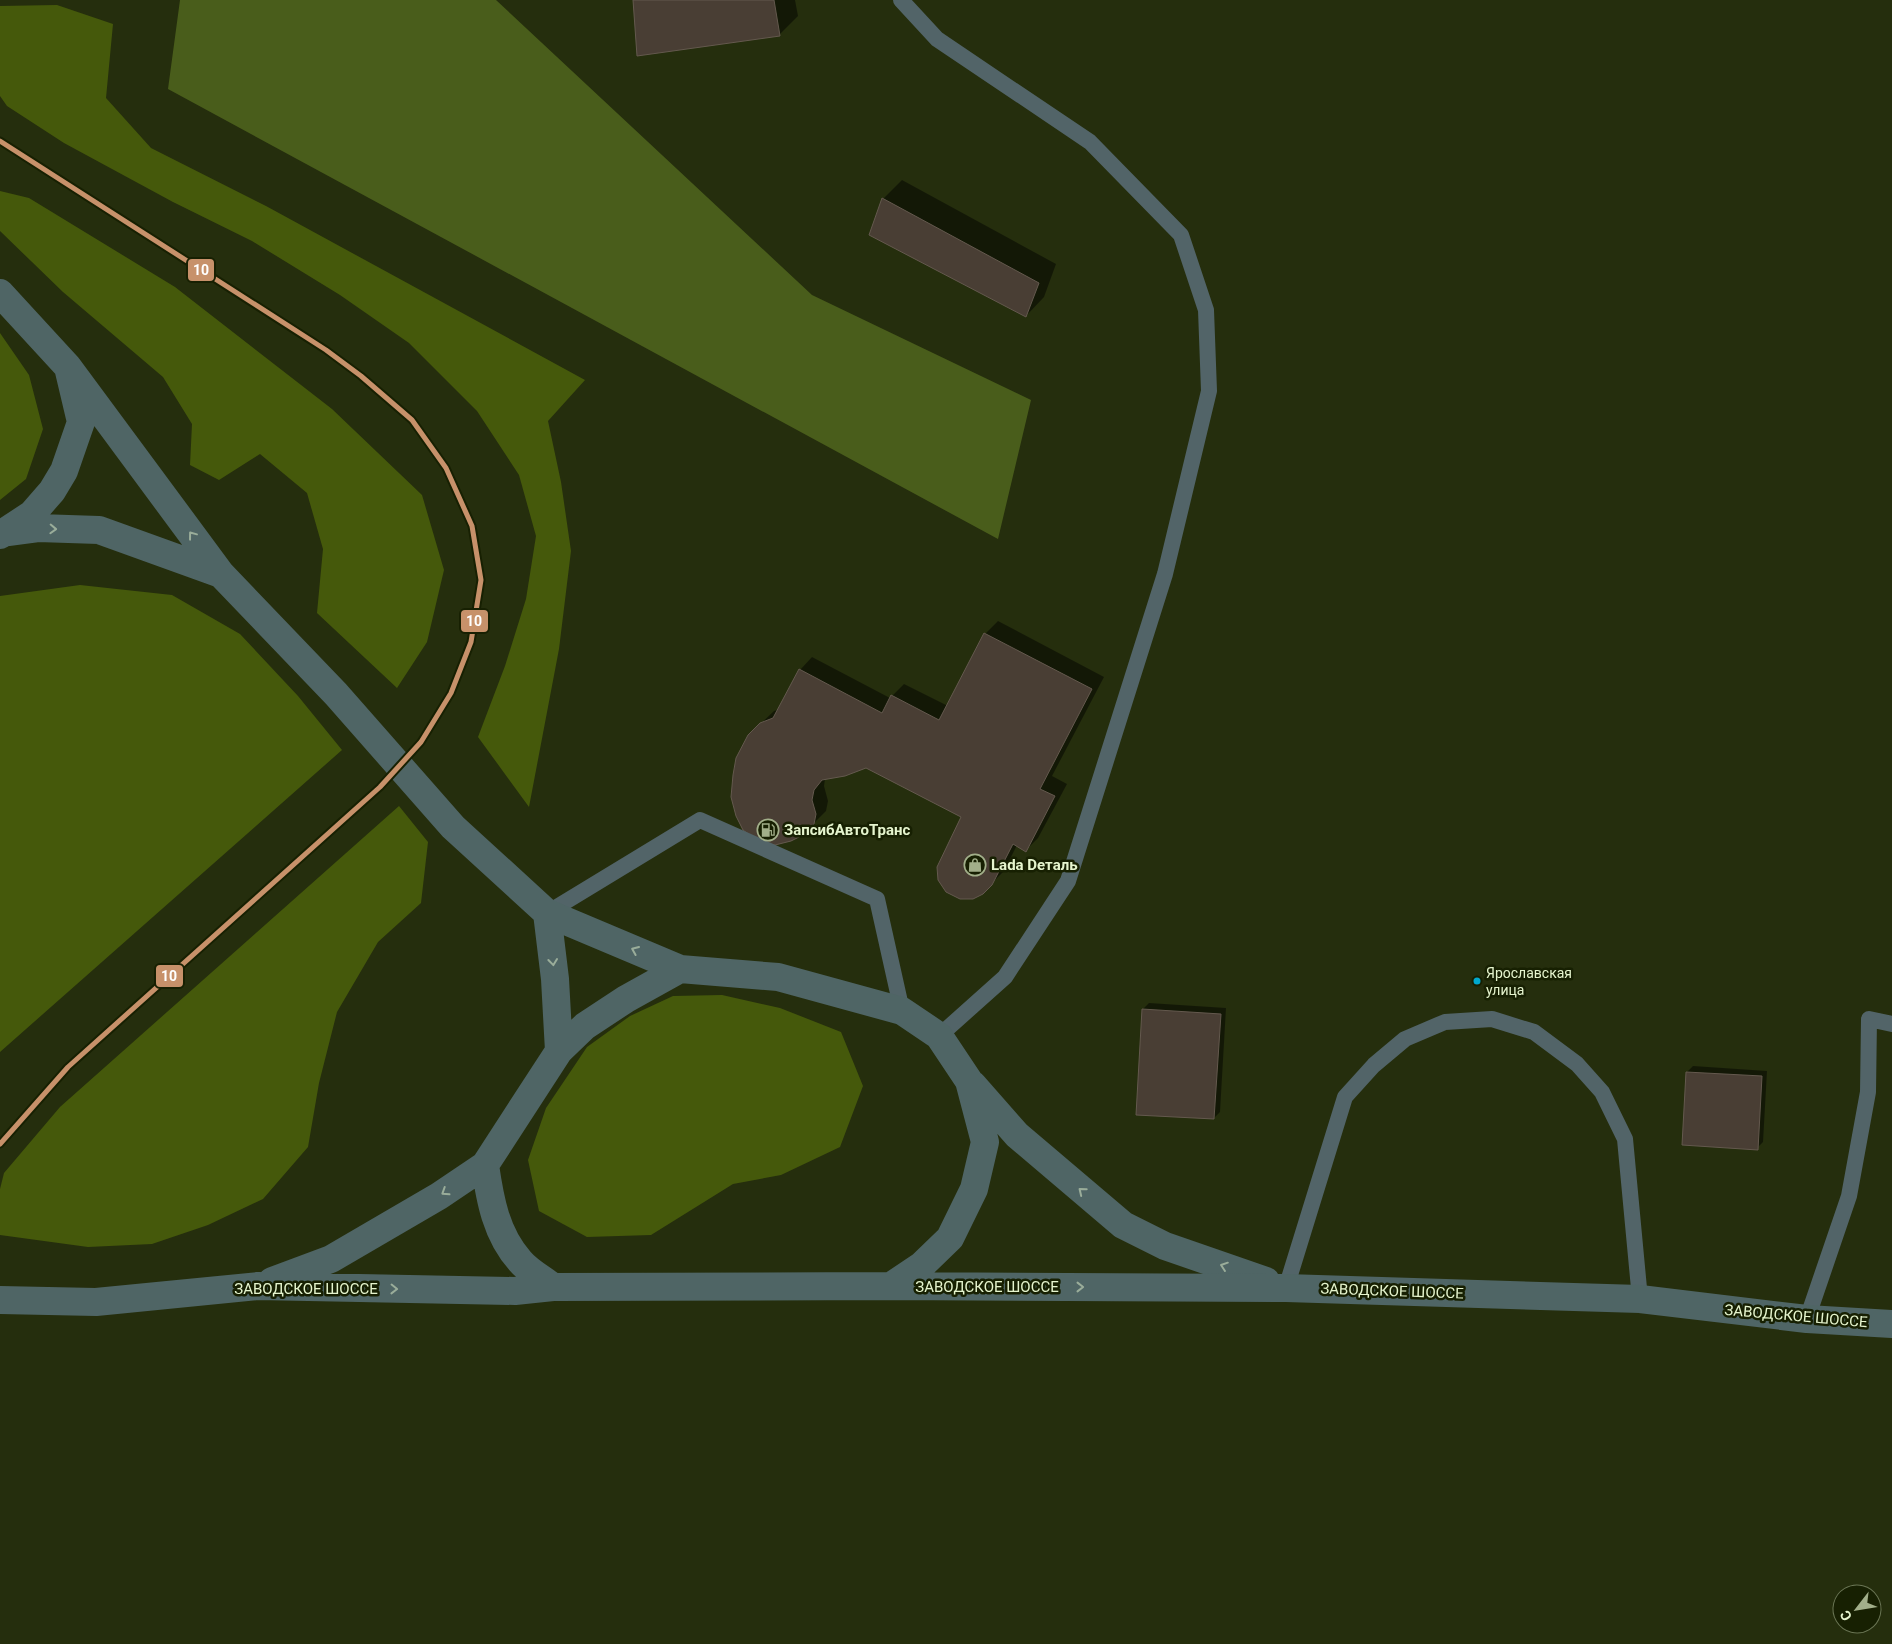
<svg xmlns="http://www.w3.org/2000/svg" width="1892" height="1644" font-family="Roboto,sans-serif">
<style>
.green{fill:#45590b}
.forest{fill:#495d1b}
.shadow{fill:#0007}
.building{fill:#493e34;stroke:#64594e}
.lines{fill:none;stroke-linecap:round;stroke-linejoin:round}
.lane{stroke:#526468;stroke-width:16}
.secondary{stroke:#4f6565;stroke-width:28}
.tram-1-casing{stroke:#172002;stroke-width:9}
.tram-1{stroke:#c7916a;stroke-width:5}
.oneway{stroke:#9aad9a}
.bus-dot{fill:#00a9ce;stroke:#172002;stroke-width:2}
.labels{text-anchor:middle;stroke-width:5;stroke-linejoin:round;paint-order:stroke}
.bus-label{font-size:14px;fill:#e6f5ce;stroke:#172002;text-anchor:start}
.poi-label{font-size:15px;font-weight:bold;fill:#e6f5ce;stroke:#172002;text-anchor:start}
.street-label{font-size:15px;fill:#e6f5ce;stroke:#172002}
.line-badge{stroke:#172002;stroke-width:2}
.badge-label{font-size:14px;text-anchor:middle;font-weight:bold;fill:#fff}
</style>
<rect width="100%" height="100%" fill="#252e0d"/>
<!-- green -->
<path class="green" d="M 57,5 L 113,24 L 106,98 L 151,148 L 266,206 L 585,380 L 548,421 L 561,482 L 571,551 L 559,649 L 529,807 L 478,737 L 505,666 L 526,599 L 536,536 L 519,475 L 477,411 L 409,343 L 340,295 L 252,241 L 173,202 L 64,143 L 7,106 L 0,96 L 0,6 Z
M 0,191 L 29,198 L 175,287 L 332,409 L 422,495 L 444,570 L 427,642 L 397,688 L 317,613 L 323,549 L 307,493 L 260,454 L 219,480 L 190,465 L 192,424 L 163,377 L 63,292 L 0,231 Z
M 0,333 L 29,375 L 43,429 L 26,479 L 0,500 Z
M 80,585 L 172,595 L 240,634 L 298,696 L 342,750 L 0,1052 L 0,596 Z
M 399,806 L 428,842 L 421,903 L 378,942 L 337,1012 L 319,1083 L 308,1147 L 263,1199 L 208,1225 L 152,1244 L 88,1247 L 0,1235 L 0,1189 L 4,1173 L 60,1107 Z
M 722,995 L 780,1008 L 841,1032 L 863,1086 L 840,1147 L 781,1175 L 733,1184 L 651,1235 L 587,1237 L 539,1211 L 528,1160 L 546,1108 L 587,1047 L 630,1016 L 673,996 Z"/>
<!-- forest -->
<path class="forest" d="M 180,0 L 496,0 L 812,295 L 1031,400 L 998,539 L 168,89 Z"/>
<!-- shadow -->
<path class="shadow" d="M 634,0 L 795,0 L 798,16 L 779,35 Z
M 902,180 L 1056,264 L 1044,297 L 1026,316 L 883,199 Z
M 998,621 L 1104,677 L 1052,776 L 1067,784 L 1038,838 L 1026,850 L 1017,845 L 1004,871 L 982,893 L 963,817 L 867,766 L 825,779 L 824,786 L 828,801 L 826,811 L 804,833 L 749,735 L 774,711 L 779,709 L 800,670 L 812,657 L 890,698 L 904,684 L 948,706 L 985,634 Z
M 1149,1003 L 1226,1008 L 1220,1112 L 1214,1118 L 1143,1009 Z
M 1693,1066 L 1767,1071 L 1763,1142 L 1757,1148 L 1687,1072 Z"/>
<!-- building -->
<path class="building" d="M 633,0 L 774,0 L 780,36 L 637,56 Z
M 882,198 L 1039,283 L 1026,317 L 869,235 Z
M 984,633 L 1092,689 L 1040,789 L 1055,796 L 1026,852 L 1013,844 L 992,885 L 983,894 L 973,899 L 960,899 L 946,892 L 938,880 L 937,867 L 961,817 L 866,768 L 845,776 L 822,780 L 814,790 L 812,800 L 816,814 L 814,824 L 805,834 L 791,841 L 775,845 L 758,841 L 743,830 L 736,816 L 731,797 L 733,775 L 736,758 L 748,735 L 760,723 L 773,718 L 799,669 L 882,713 L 891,695 L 939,720 Z
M 1142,1009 L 1221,1014 L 1214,1119 L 1136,1115 Z
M 1686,1072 L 1762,1076 L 1758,1150 L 1682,1145 Z"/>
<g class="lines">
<!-- lane -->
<path class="lane" d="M 901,0 L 937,39 L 1090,142 L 1181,235 L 1206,310 L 1209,391 L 1165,574 L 1068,881 L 1005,977 L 939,1036
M 547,913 L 700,820 L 877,899 L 902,1011
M 1286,1288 L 1345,1097 L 1374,1065 L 1405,1039 L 1445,1022 L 1492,1019 L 1534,1032 L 1577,1064 L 1602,1092 L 1625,1139 L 1640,1299
M 1807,1319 L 1849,1196 L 1868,1092 L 1869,1019 L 1892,1024"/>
<!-- secondary -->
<path class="secondary" d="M 0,293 L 68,367 L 81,422 L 64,471 L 52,491 L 32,514 L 0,535
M 68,367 L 221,574 L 336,694 L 453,827 L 547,913 L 680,969 L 778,977 L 902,1011 L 939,1036 L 969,1081 L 985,1142 L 974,1189 L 950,1238 L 921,1266 L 891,1286 L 553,1287 C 543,1279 528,1271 520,1261 C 496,1234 490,1200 485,1165 L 559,1051 L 585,1026 L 626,999 L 680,969
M 8,532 L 38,528 L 99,530 L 221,574
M 547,913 L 555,979 L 559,1051
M 973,1085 L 1017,1135 L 1123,1225 L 1165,1246 L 1266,1281
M 272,1281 L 331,1259 L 439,1196 L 485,1165
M 891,1286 L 1286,1288 L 1640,1299 L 1807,1319 L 1892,1324
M 0,1300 L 96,1302 L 258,1286 L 515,1291 L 553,1287"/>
<!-- tram-1 casing -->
<g class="tram-1-casing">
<path id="tram-1" d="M 0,141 L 326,350 L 361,376 L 412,420 L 446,468 L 472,526 L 481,580 L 471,642 L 451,693 L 421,742 L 380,787 L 68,1067 L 0,1144"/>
</g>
<!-- tram-1 -->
<use href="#tram-1" class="tram-1"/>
</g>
<!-- one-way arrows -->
<defs><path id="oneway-chevron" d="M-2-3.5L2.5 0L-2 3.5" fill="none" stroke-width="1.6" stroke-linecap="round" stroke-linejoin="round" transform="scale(1.25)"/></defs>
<g class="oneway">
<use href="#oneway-chevron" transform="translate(53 529) rotate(2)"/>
<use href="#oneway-chevron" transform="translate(192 535) rotate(-127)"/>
<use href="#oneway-chevron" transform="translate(635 950) rotate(-157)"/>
<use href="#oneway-chevron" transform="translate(553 962) rotate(83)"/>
<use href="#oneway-chevron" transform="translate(1082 1191) rotate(-141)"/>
<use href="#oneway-chevron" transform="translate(445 1192) rotate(147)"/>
<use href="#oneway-chevron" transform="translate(1224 1266) rotate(-161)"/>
<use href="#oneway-chevron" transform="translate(1080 1287)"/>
<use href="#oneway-chevron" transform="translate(394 1289) rotate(1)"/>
</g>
<!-- icons -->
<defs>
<g id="fuel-ring" transform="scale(1.125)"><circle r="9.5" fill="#172002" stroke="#a2af8a" stroke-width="1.5"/><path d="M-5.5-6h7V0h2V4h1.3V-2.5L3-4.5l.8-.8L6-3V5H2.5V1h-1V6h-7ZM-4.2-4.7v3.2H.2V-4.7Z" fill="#a2af8a"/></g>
<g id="shop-ring" transform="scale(1.125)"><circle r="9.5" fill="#172002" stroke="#a2af8a" stroke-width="1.5"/><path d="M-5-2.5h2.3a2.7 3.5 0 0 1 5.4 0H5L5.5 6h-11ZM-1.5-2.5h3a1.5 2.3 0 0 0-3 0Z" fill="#a2af8a"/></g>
</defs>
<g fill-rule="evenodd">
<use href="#fuel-ring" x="768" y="830"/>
<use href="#shop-ring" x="975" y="865"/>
</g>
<!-- markers -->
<circle class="bus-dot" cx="1477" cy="981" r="4.5"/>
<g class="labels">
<!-- bus labels -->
<g class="bus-label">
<text x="1486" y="978">Ярославская<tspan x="1486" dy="17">улица</tspan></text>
</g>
<!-- poi labels -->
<g class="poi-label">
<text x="784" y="835">ЗапсибАвтоТранс</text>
<text x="991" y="870">Lada Dеталь</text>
</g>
<!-- street labels -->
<g class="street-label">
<text x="987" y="1292">ЗАВОДСКОЕ ШОССЕ</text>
<text x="306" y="1294">ЗАВОДСКОЕ ШОССЕ</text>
<text transform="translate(1392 1291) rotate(2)" y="5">ЗАВОДСКОЕ ШОССЕ</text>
<text transform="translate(1796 1316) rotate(5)" y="5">ЗАВОДСКОЕ ШОССЕ</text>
</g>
</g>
<g class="line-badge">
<rect x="187" y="258" width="28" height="24" rx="5" fill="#c7916a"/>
<rect x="460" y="609" width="29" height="24" rx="5" fill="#c7916a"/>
<rect x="155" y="964" width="29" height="24" rx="5" fill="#c7916a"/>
</g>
<g class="badge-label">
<text x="201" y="275">10</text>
<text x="474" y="626">10</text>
<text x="169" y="981">10</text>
</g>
<!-- north arrow -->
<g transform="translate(1857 1609) rotate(239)"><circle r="24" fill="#172002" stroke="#6a7554"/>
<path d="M0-4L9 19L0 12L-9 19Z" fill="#a2af8a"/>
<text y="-8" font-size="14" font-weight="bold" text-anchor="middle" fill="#e6f5ce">С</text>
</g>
</svg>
